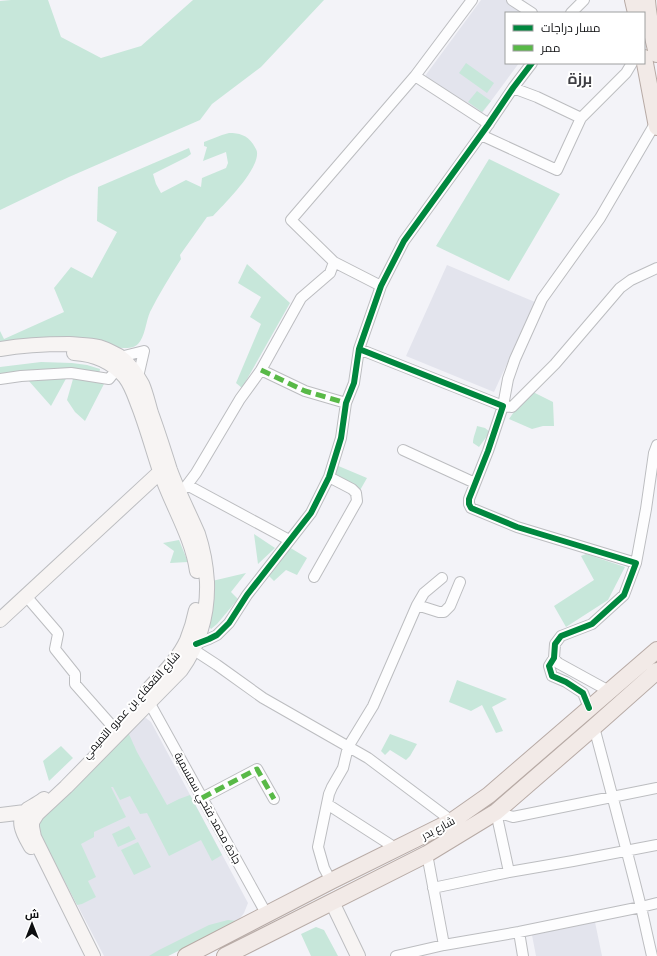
<svg xmlns="http://www.w3.org/2000/svg" width="657" height="956" font-family="Roboto,Cairo,sans-serif">
<style>
.built{fill:#e3e4ed}
.green{fill:#c7e7da}
.lines{fill:none;stroke-linecap:round;stroke-linejoin:round}
.minor-casing{stroke:#bcbdc0;stroke-width:12}
.secondary-casing{stroke:#bcbdc0;stroke-width:16}
.primary-casing{stroke:#b7aaa5;stroke-width:18}
.minor{stroke:#fdfdfe;stroke-width:10}
.secondary{stroke:#f7f4f3;stroke-width:14}
.primary{stroke:#f2eae7;stroke-width:16}
.quiet{stroke:#58b947;stroke-width:5;stroke-dasharray:10 5;stroke-linecap:butt}
.cycleway-casing{stroke:#fff;stroke-width:8}
.cycleway{stroke:#00873e;stroke-width:6}
.labels{text-anchor:middle;stroke-width:4;stroke-linejoin:round;paint-order:stroke}
.street-label{font-size:11px;fill:#0d0e10;stroke:#fff}
.district-label{font-size:15px;font-weight:bold;fill:#3f3f44;stroke:#fff}
</style>
<rect width="100%" height="100%" fill="#f3f3f8"/>
<!-- built -->
<path class="built" d="M 481,0 L 506,0 L 524,13 L 506,13 L 506,63 L 519,63 L 480,116 L 425,76 Z
M 447,265 L 535,302 L 494,392 L 406,356 Z
M 146,718 L 151,722 L 248,903 L 244,913 L 238,921 L 168,956 L 104,956 L 37,828 L 143,719 Z
M 595,922 L 602,956 L 536,956 L 532,935 Z"/>
<!-- green -->
<path class="green" d="M 11,0 L 48,0 L 61,37 L 101,58 L 141,46 L 193,0 L 324,0 L 261,67 L 212,104 L 200,120 L 69,177 L 0,210 L 0,1 Z
M 466,63 L 494,83 L 487,93 L 459,73 Z
M 477,91 L 491,101 L 482,112 L 468,102 Z
M 229,133 C 239,133 247,135 253,144 C 254,146 257,150 257,152 C 259,170 225,203 213,216 L 207,217 L 180,255 L 181,259 C 170,276 159,294 150,312 C 146,321 145,337 138,344 C 134,348 129,348 124,348 L 0,343 L 0,331 L 4,339 L 64,312 L 54,288 L 71,267 L 92,278 L 117,232 L 97,221 L 98,187 L 189,148 L 191,154 L 187,157 L 153,174 L 156,184 L 161,193 L 186,180 L 201,187 L 202,178 L 226,168 L 228,163 L 226,152 L 203,161 L 207,147 L 204,146 L 204,142 L 222,135 Z
M 489,159 L 560,194 L 509,281 L 436,246 Z
M 247,264 L 290,303 L 242,388 L 236,383 L 261,324 L 250,317 L 261,297 L 238,283 Z
M 41,362 L 72,363 L 87,365 L 100,369 L 99,375 L 0,376 L 0,367 Z
M 68,375 L 51,406 L 28,380 Z
M 80,376 L 105,382 L 85,421 L 75,412 L 67,400 L 73,379 Z
M 529,390 L 553,402 L 554,426 L 543,426 L 532,429 L 509,419 Z
M 477,426 L 485,428 L 490,432 L 479,447 L 473,443 C 473,437 476,432 477,426 Z
M 336,465 L 367,478 L 359,492 L 330,479 Z
M 254,534 L 275,548 L 258,564 Z
M 179,540 L 188,562 L 170,563 L 174,551 L 163,543 Z
M 289,547 L 307,558 L 297,575 L 286,570 L 274,581 L 267,574 Z
M 586,554 L 625,567 L 608,600 L 566,627 L 554,606 L 594,580 L 581,556 Z
M 246,573 L 231,592 L 238,599 L 217,624 L 211,629 L 208,625 L 212,581 Z
M 457,680 L 507,699 L 492,707 L 503,731 L 496,733 L 482,705 L 471,711 L 449,702 Z
M 128,732 L 137,752 L 167,805 L 179,799 L 190,795 L 222,855 L 212,861 L 201,840 L 169,856 L 147,813 L 140,814 L 130,796 L 120,800 L 113,787 L 111,787 L 126,817 L 94,832 L 94,837 L 81,844 L 96,877 L 88,881 L 96,897 L 82,904 L 77,905 L 37,828 L 37,819 Z
M 390,734 L 417,744 L 410,756 L 406,760 L 390,750 L 385,755 L 381,751 Z
M 61,746 L 73,758 L 49,781 L 43,761 Z
M 129,826 L 136,839 L 118,847 L 112,834 Z
M 138,842 L 151,867 L 134,875 L 121,850 Z
M 228,920 L 238,921 L 168,956 L 149,956 L 159,950 L 209,925 Z
M 316,927 L 324,930 L 338,956 L 311,956 L 301,934 Z"/>
<g class="lines">
<!-- minor casing -->
<g class="minor-casing">
<path id="minor" d="M 512,0 L 532,13
M 571,13 L 584,0
M 415,76 L 489,124
M 513,88 L 537,97 L 581,118 L 626,73 L 632,63
M 656,122 L 600,218 L 542,299 L 515,359 L 508,379 L 503,406 L 512,407 L 555,364 L 620,288 L 631,280 L 657,268
M 481,135 L 557,170 L 581,118
M 334,262 L 381,286
M 359,349 L 503,406 L 488,451 L 469,499 L 469,504 L 471,508 L 517,527 L 636,563 L 624,595 L 592,624 L 561,636 L 555,644 L 554,658 L 549,666 L 552,676 L 566,682 L 583,693 L 589,708
M 118,359 L 120,357 L 144,351 L 138,377 L 135,380
M 261,370 L 305,391 L 346,403
M 0,379 L 21,376 L 71,373 L 109,379 L 117,369
M 403,450 L 475,483
M 187,485 L 289,540
M 180,492 L 187,485 L 196,473 L 240,399 L 261,370 L 301,298 L 330,273 L 334,262 L 291,220 L 415,76 L 472,0
M 636,563 L 646,509 L 654,453 L 657,445
M 314,577 L 357,501 L 356,493 L 352,489 L 329,477
M 26,596 L 57,632 L 58,634 L 55,649 L 75,674 L 75,684 L 113,727
M 417,605 L 439,612 L 444,612 L 450,606 L 460,582
M 196,644 L 209,639 L 217,635 L 229,623 L 247,595 L 311,513 L 329,477 L 341,438 L 346,403 L 354,383 L 359,349 L 381,286 L 404,241 L 488,125 L 513,88 L 532,63
M 194,650 L 217,665 L 263,698 L 368,758 L 452,821
M 554,658 L 558,663 L 609,691
M 149,702 L 267,915
M 202,798 L 257,769 L 274,799
M 327,804 L 397,849
M 427,854 L 444,945
M 509,872 L 496,812 L 513,817 L 657,788
M 331,881 L 324,868 L 318,847 L 329,794 L 332,787 L 343,768 L 348,747 L 373,706 L 417,605 L 424,593 L 442,578
M 433,888 L 509,872 L 573,861 L 657,845
M 519,932 L 523,956
M 396,956 L 444,945 L 519,932 L 641,907 C 626,847 610,787 594,727
M 652,956 L 641,907 L 657,903"/>
</g>
<!-- secondary casing -->
<g class="secondary-casing">
<path id="secondary" d="M 0,349 C 23,345 46,344 69,344 C 80,345 90,345 99,347 C 106,349 113,353 119,356 C 129,363 136,373 142,384 C 146,393 148,403 151,413 C 158,432 164,451 170,470 C 178,492 189,513 198,534 C 203,549 206,566 207,582 C 208,614 200,643 181,670 L 66,787 L 37,814 L 32,822 L 32,827 L 34,837 L 93,956
M 74,353 C 94,354 112,362 125,377 C 132,386 135,397 139,407 C 147,428 153,450 160,471 C 171,504 192,536 197,571
M 0,620 L 160,472
M 147,691 C 161,675 178,660 187,640 C 191,630 194,620 196,610
M 0,815 L 25,812
M 31,847 C 25,836 14,820 28,809 C 33,806 39,803 44,799
M 332,902 L 358,956"/>
</g>
<!-- primary casing -->
<g class="primary-casing">
<path id="primary" d="M 633,0 L 636,13
M 647,0 C 648,18 653,37 657,54
M 644,58 L 657,127
M 186,956 L 331,881 L 452,821 L 489,795 L 657,650
M 225,956 L 427,854 L 496,812 L 594,727 L 657,671"/>
</g>
<!-- minor -->
<use href="#minor" class="minor"/>
<!-- secondary -->
<use href="#secondary" class="secondary"/>
<!-- primary -->
<use href="#primary" class="primary"/>
<!-- quiet -->
<path class="quiet" d="M 261,370 L 305,391 L 346,403
M 202,798 L 257,769 L 274,799"/>
<!-- cycleway casing -->
<g class="cycleway-casing">
<path id="cycleway" d="M 359,349 L 503,406 L 488,451 L 469,499 L 469,504 L 471,508 L 517,527 L 636,563 L 624,595 L 592,624 L 561,636 L 555,644 L 554,658 L 549,666 L 552,676 L 566,682 L 583,693 L 589,708
M 196,644 L 209,639 L 217,635 L 229,623 L 247,595 L 311,513 L 329,477 L 341,438 L 346,403 L 354,383 L 359,349 L 381,286 L 404,241 L 488,125 L 513,88 L 532,63"/>
</g>
<!-- cycleway -->
<use href="#cycleway" class="cycleway"/>
</g>
<g class="labels">
<!-- street labels -->
<g class="street-label">
<text transform="translate(131 705) rotate(-48)" y="4">شارع القعقاع بن عمرو التميمي</text>
<text transform="translate(208 808) rotate(61)" y="4">جادة محمد فتحي سمسمية</text>
<text transform="translate(438 828) rotate(-28)" y="4">شارع بدر</text>
</g>
<!-- district labels -->
<g class="district-label">
<text x="580" y="84">برزة</text>
</g>
</g>
<!-- legend -->
<rect x="505" y="12" width="140" height="52" fill="#ffffff" stroke="#9e9f9f"/>
<rect x="513" y="25" width="20" height="6" fill="#00873e" stroke="#9e9f9f"/>
<text x="541" y="32" font-size="12" fill="#0d0e10">مسار دراجات</text>
<rect x="513" y="45" width="20" height="6" fill="#58b947" stroke="#9e9f9f"/>
<text x="541" y="52" font-size="12" fill="#0d0e10">ممر</text>
<!-- north arrow -->
<g transform="translate(32 924)" stroke="#ffffff" stroke-width="3" paint-order="stroke">
<path d="M0-3L7 15L0 10L-7 15Z" fill="#0d0e10"/>
<text y="-6" font-size="11" font-weight="bold" text-anchor="middle" fill="#0d0e10">ش</text>
</g>
</svg>
